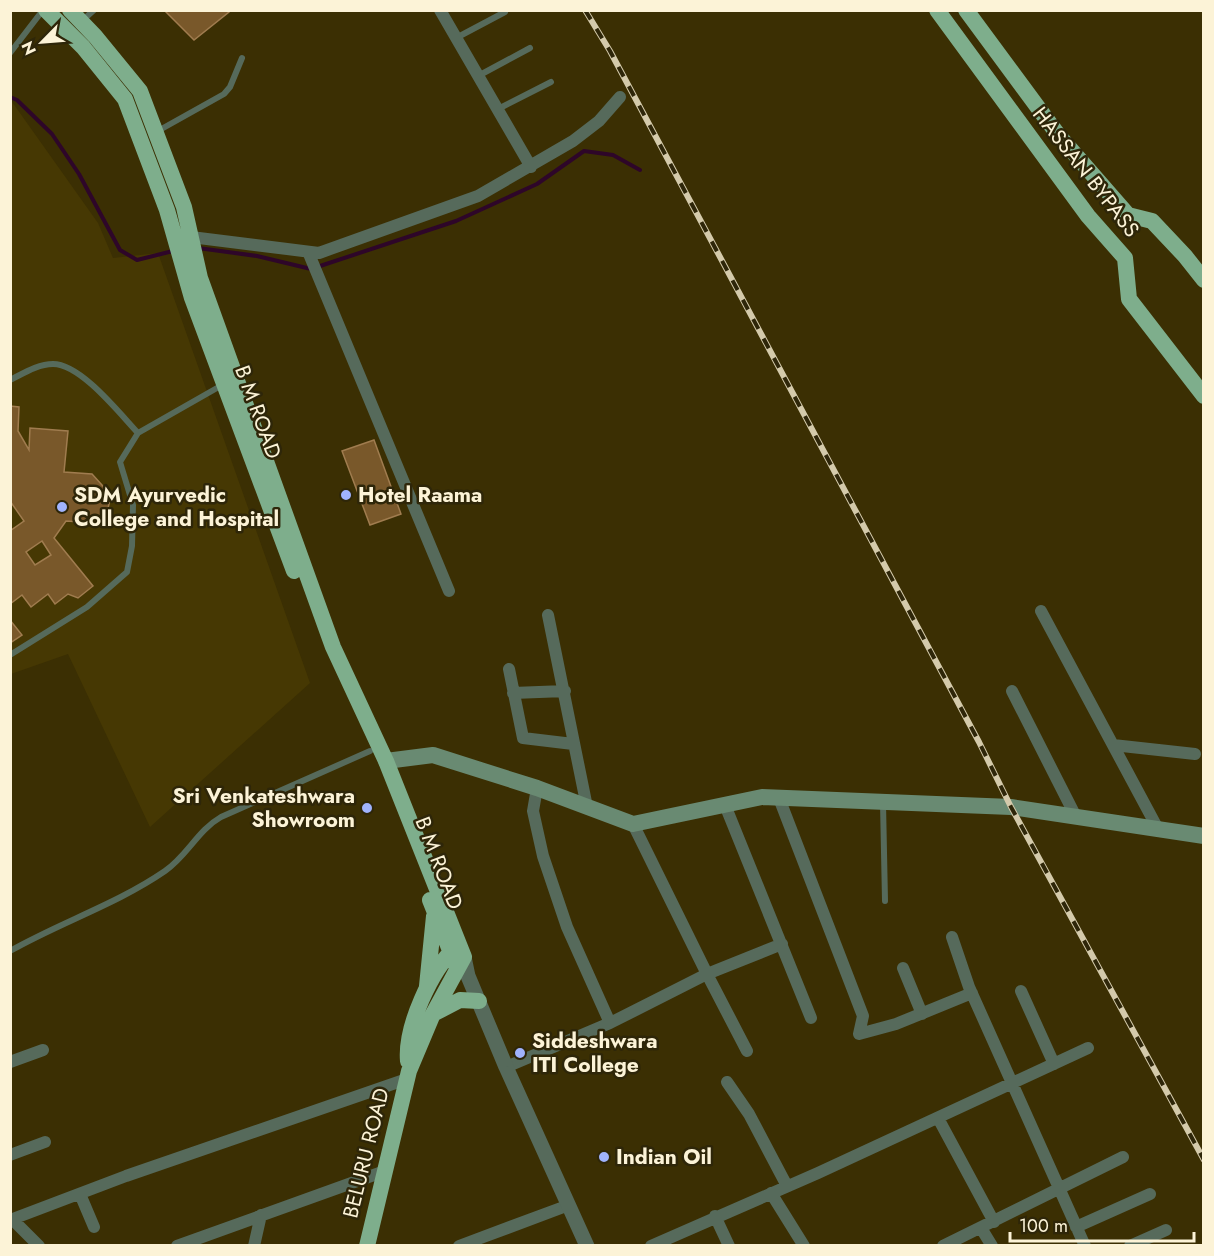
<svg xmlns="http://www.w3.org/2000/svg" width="1214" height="1256" font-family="Jost,sans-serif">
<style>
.built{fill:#463803}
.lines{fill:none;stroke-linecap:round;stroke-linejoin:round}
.stream{stroke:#2e0629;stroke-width:4}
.building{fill:#79582a;stroke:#a07c4f;stroke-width:1.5;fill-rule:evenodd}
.service{stroke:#566a5b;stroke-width:6}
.minor{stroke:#566a5b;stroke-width:12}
.tertiary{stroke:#566a5b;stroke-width:15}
.secondary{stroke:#698a72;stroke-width:16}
.trunk{stroke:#7eae8c;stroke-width:16}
.rail-casing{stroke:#d4caab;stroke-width:6}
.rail{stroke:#2e2609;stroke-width:4;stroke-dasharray:11;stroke-linecap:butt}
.poi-dot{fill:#a0b3fd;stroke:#2e2609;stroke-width:2}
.labels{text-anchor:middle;stroke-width:5;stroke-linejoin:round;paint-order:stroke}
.street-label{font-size:21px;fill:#fcf3d7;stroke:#2e2609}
.poi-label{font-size:21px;font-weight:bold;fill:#fcf3d7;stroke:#2e2609;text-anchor:start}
</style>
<rect width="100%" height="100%" fill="#3b2f03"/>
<!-- built -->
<path class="built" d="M 10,99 L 98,223 L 113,258 L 158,253 L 310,683 L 150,827 L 68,654 L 11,674 Z"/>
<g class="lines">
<!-- stream -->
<path class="stream" d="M 10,97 L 17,100 L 52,134 L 79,174 L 120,250 L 137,260 L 173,251
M 198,248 L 257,256 L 311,269 L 456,221 L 537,184 L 584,151 L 613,155 L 640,170"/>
</g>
<!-- building -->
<path class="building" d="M 164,10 L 228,10 L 229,12 L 194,40 Z
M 10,406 L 19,407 L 18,431 L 29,450 L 30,428 L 68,431 L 64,472 L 92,474 L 111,495 L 107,513 L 96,523 L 66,521 L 54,538 L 93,586 L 78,598 L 68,594 L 55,604 L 48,594 L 31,607 L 22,595 L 10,604 L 10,531 L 24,521 L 10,501 ZM 42,541 L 51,555 L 35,565 L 26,552 Z
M 374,440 L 401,514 L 370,525 L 342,451 Z
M 10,620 L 22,635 L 10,643 Z"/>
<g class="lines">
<!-- service -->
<path class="service" d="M 83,20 L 94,10
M 456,38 L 505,12
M 10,53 L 43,10
M 478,76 L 530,48
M 498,109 L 551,82
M 156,132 L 224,94 L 230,87 L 242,58
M 10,380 C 24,373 38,364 53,364 C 81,364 120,414 138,433
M 10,655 L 87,607 L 127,572 L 132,546 L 133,505 L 120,462 L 138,433 L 224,384
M 883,803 L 885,901
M 10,951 C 61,922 117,904 165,871 C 187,856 198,830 221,817 L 370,751"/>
<!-- minor -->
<path class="minor" d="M 440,10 L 531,167
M 191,237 L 319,253 L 478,196 L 573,141 L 599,121 L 620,97
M 309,254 L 449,591
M 1041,611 L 1158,829
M 548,615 L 587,807
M 509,669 L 523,738 L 573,744
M 1012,691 L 1075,815
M 513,693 L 565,691
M 1113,745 L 1195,754
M 779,798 L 863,1016 L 859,1034 L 896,1024 L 972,993
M 725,805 L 811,1018
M 952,937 L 969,987 L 1085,1246
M 903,968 L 922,1014
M 1021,991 L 1054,1064
M 610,1023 L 707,974 L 633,824
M 747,1051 L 707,974 L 782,944
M 10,1062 L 43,1050
M 506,1067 L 610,1023 L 567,927 L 543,856 L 533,811 L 537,788
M 727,1082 L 749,1114 L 787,1186
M 938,1118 L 994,1222
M 10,1155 L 45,1142
M 771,1193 L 804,1246
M 80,1194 L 94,1227
M 715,1216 L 729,1246
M 12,1219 L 39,1246
M 10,1220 L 126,1176 L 407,1079
M 1076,1227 L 1150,1194
M 981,1228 L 992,1246
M 177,1246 L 385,1171
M 254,1246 L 261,1215
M 459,1246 L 569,1205
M 651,1246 L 818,1173 L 1088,1048
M 943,1246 L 1123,1157
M 1130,1246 L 1166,1230"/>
<!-- tertiary -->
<path class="tertiary" d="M 464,957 L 468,976 L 506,1067 L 587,1246"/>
<!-- secondary -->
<path class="secondary" d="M 386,761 L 433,755 L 537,788 L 633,824 L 762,797 L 1011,807 L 1204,836"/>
<!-- trunk -->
<path class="trunk" d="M 46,10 L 83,47 L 125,99 L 167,210 L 192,298 L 294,571
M 70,10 L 95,36 L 140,91 L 184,207 L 200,278 L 333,647 L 386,761 L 464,957 L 433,1014 L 409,1071 L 367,1246
M 937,10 L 1088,216 L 1125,258 L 1129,299 L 1204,396
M 966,10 L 1059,136 L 1128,215 L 1152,221 L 1185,256 L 1204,280
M 430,900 L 457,968
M 427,986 L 434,916
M 433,1014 L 460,1000 L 479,1001
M 408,1061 C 405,1027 431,970 456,947"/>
<!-- rail casing -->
<g class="rail-casing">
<path id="rail" d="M 585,10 L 610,51 L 979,742 L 1011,807 L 1204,1160"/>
</g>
<!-- rail -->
<use href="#rail" class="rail"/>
</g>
<!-- markers -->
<g class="poi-dot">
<circle cx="346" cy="495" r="6"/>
<circle cx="62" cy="507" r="6"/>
<circle cx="367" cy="808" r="6"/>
<circle cx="520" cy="1053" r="6"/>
<circle cx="604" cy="1157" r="6"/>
</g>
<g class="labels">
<!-- street labels -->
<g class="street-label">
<text transform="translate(1086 172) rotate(52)" y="7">HASSAN BYPASS</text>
<text transform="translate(258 412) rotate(70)" y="7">B M ROAD</text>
<text transform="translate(439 863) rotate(69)" y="7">B M ROAD</text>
<text transform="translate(366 1153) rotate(-76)" y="7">BELURU ROAD</text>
</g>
<!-- poi labels -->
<g class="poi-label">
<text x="74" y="502">SDM Ayurvedic<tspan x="74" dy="24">College and Hospital</tspan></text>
<text x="358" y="502">Hotel Raama</text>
<text x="355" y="803" text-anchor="end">Sri Venkateshwara<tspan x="355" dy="24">Showroom</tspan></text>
<text x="532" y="1048">Siddeshwara<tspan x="532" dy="24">ITI College</tspan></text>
<text x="616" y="1164">Indian Oil</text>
</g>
</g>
<!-- border -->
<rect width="1214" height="1256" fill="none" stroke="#fcf3d7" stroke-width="24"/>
<!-- north arrow -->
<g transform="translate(42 42) rotate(245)" stroke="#2e2609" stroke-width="4.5" paint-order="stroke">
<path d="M0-4.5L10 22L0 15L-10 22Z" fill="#fcf3d7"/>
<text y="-9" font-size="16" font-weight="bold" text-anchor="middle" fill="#fcf3d7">N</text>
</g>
<!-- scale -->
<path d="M1010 1232v9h184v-9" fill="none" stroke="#fcf3d7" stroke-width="3"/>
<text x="1019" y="1232" font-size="18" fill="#fcf3d7" stroke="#2e2609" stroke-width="4.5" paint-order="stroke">100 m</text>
</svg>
